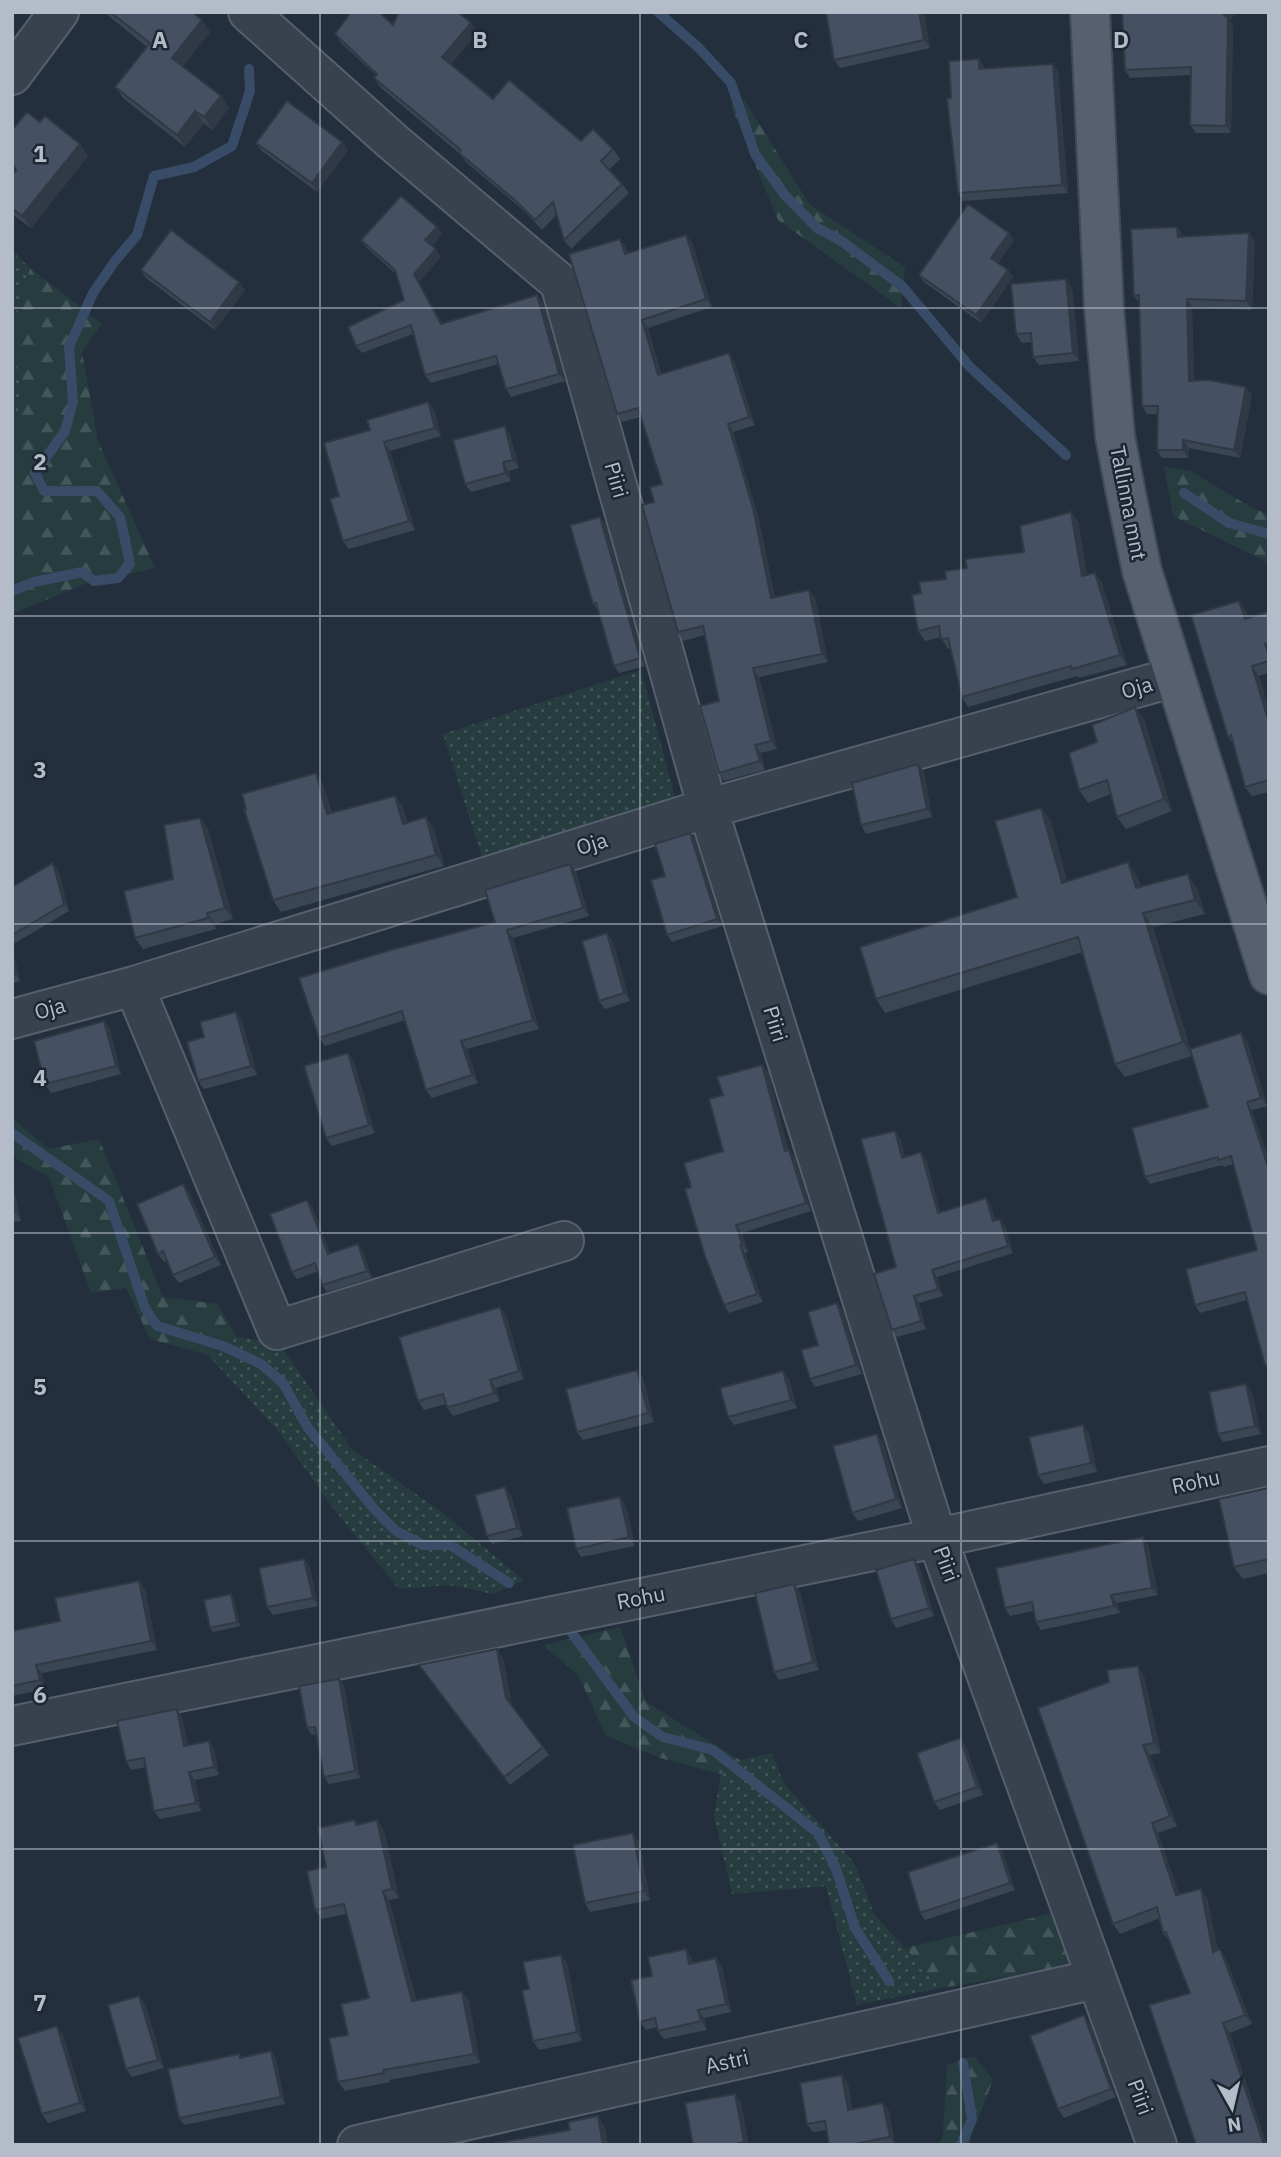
<svg xmlns="http://www.w3.org/2000/svg" width="1281" height="2157" font-family="'IBM Plex Sans',sans-serif">
<style>
.grass{fill:url(#grass-dots)}
.forest{fill:url(#forest-firs)}
.lines{fill:none;stroke-linecap:round;stroke-linejoin:round}
.stream{stroke:#394c67;stroke-width:10}
.minor-casing{stroke:#565f6c;stroke-width:42}
.major-casing{stroke:#414a57;stroke-width:42}
.minor{stroke:#38414e;stroke-width:38}
.major{stroke:#56606e;stroke-width:38}
.wall{fill:#3b4654}
.shaded-wall{fill:#303945}
.building{fill:#455162;stroke:#303945;stroke-width:2}
.grid{fill:none;stroke:#b4bcc9;stroke-width:2;stroke-opacity:0.55}
.labels{text-anchor:middle;stroke-width:5;stroke-linejoin:round;paint-order:stroke}
.street-label{font-size:21px;fill:#b4bcc9;stroke:#1d2633}
.grid-label{font-size:23px;text-anchor:middle;font-weight:bold;fill:#b4bcc9;stroke:#1d2633;stroke-width:5;stroke-linejoin:round;paint-order:stroke}
</style>
<defs>
<pattern id="grass-dots" width="8" height="8" patternUnits="userSpaceOnUse" patternTransform="scale(1.75)"><rect width="8" height="8" fill="#263c3f"/><path d="M2 2h.1M6 6h.1" fill="none" stroke="#435659" stroke-width="1.8" stroke-linecap="round"/></pattern>
<pattern id="forest-firs" width="22" height="20" patternUnits="userSpaceOnUse" patternTransform="scale(1.75)"><rect width="22" height="20" fill="#263c3f"/><path d="M5 1l3.5 6h-7zM16 11l3.5 6h-7z" fill="#435659"/></pattern>
</defs>
<rect width="100%" height="100%" fill="#242f3e"/>
<!-- grass -->
<path class="grass" d="M 12,251 L 30,268 L 12,331 Z
M 12,348 L 22,385 L 12,453 Z
M 641,670 L 675,797 L 482,857 L 443,734 Z
M 237,1337 L 279,1343 L 352,1449 L 440,1511 L 524,1580 L 493,1594 L 449,1585 L 399,1589 L 333,1508 L 279,1432 L 208,1355 Z
M 772,1753 L 783,1782 L 855,1864 L 874,1914 L 941,1988 L 857,2005 L 826,1886 L 732,1894 L 714,1816 L 721,1774 L 740,1760 Z"/>
<!-- forest -->
<path class="forest" d="M 745,101 L 810,205 L 905,267 L 901,308 L 778,220 L 731,106 Z
M 30,268 L 102,324 L 82,352 L 98,441 L 155,568 L 84,584 L 12,614 L 12,453 L 22,385 L 12,348 L 12,331 Z
M 1164,467 L 1191,471 L 1249,506 L 1269,515 L 1269,563 L 1173,516 Z
M 12,1118 L 49,1149 L 99,1139 L 163,1297 L 218,1304 L 237,1337 L 208,1355 L 150,1339 L 126,1288 L 91,1293 L 49,1177 L 12,1156 Z
M 620,1627 L 646,1702 L 740,1760 L 721,1774 L 660,1758 L 605,1735 L 579,1676 L 544,1645 Z
M 1053,1913 L 1071,1953 L 1067,1967 L 941,1988 L 905,1948 Z
M 974,2056 L 993,2080 L 968,2145 L 938,2145 L 943,2135 L 947,2065 Z"/>
<g class="lines">
<!-- stream -->
<path class="stream" d="M 658,12 L 699,48 L 731,83 L 755,154 L 784,194 L 817,228 L 840,240 L 902,286 L 970,367 L 1066,455
M 1184,493 L 1229,523 L 1269,534
M 12,591 L 34,582 L 82,572 L 94,581 L 118,578 L 130,564 L 120,517 L 97,491 L 44,491 L 35,473 L 65,431 L 73,402 L 69,347 L 93,293 L 115,261 L 137,235 L 154,176 L 194,167 L 232,146 L 250,91 L 249,69
M 12,1133 L 109,1201 L 145,1308 L 157,1326 L 223,1346 L 261,1364 L 283,1383 L 308,1428 L 375,1510 L 396,1531 L 423,1545 L 450,1545 L 509,1583
M 572,1633 L 634,1717 L 663,1737 L 713,1750 L 818,1833 L 836,1869 L 855,1928 L 889,1981
M 961,2145 L 972,2119 L 963,2063"/>
<!-- minor casing -->
<g class="minor-casing">
<path id="minor" d="M 248,12 L 392,141 L 560,283 L 708,809 L 937,1538 L 1157,2145
M 12,75 L 59,12
M 134,986 L 277,1330 L 564,1241
M 12,1019 L 134,986 L 692,813 L 1175,677
M 12,1726 L 937,1538 L 1269,1466
M 357,2145 L 1096,1979"/>
</g>
<!-- major casing -->
<g class="major-casing">
<path id="major" d="M 1090,12 L 1104,308 L 1115,436 L 1126,494 L 1142,571 L 1269,975"/>
</g>
<!-- minor -->
<use href="#minor" class="minor"/>
<!-- major -->
<use href="#major" class="major"/>
</g>
<!-- wall -->
<path class="wall" d="M 106,12 L 192,12 L 210,32 L 183,66 L 229,108 L 212,130 L 204,123 L 185,147 L 124,99 L 115,87 L 147,47 L 110,17 Z
M 924,12 L 930,48 L 840,68 L 834,60 Z
M 1122,12 L 1234,12 L 1235,14 L 1230,20 L 1233,26 L 1231,133 L 1196,133 L 1190,125 L 1191,75 L 1130,78 L 1125,70 Z
M 471,23 L 478,32 L 451,64 L 493,99 L 581,141 L 613,149 L 620,159 L 609,170 L 622,184 L 629,193 L 571,249 L 564,240 L 557,214 L 542,230 L 523,210 L 466,162 L 459,153 L 380,87 L 374,78 L 376,75 L 342,44 L 335,34 L 393,25 Z
M 979,59 L 984,67 L 984,69 L 1053,64 L 1058,72 L 1068,193 L 963,201 L 958,193 L 951,98 Z
M 40,122 L 88,156 L 31,228 L 12,214 L 12,173 L 16,171 Z
M 342,142 L 348,150 L 317,192 L 262,151 L 256,143 Z
M 437,227 L 442,234 L 432,246 L 441,257 L 419,282 L 442,323 L 543,303 L 565,381 L 511,397 L 506,389 L 498,364 L 431,383 L 425,375 L 413,334 L 362,353 L 356,346 L 404,300 L 396,274 L 367,248 L 361,240 Z
M 1177,227 L 1183,237 L 1255,241 L 1252,310 L 1192,307 L 1194,380 L 1252,395 L 1240,458 L 1189,448 L 1188,458 L 1162,458 L 1157,450 L 1158,414 L 1147,414 L 1142,406 L 1139,302 L 1134,296 Z
M 686,235 L 692,243 L 712,307 L 648,328 L 661,374 L 734,361 L 755,425 L 733,432 L 758,516 L 775,597 L 815,598 L 828,662 L 759,677 L 777,749 L 761,753 L 765,770 L 724,781 L 719,773 L 719,701 L 705,635 L 683,641 L 678,632 L 654,502 L 662,484 L 641,417 L 622,422 L 617,414 L 626,247 L 628,253 Z
M 1014,240 L 998,263 L 1008,270 L 1013,277 L 981,323 L 924,282 L 919,275 Z
M 141,270 L 239,282 L 245,290 L 215,330 L 146,278 Z
M 1072,288 L 1079,361 L 1039,365 L 1033,357 L 1032,342 L 1022,343 L 1016,334 Z
M 428,402 L 434,410 L 441,436 L 390,451 L 415,530 L 349,549 L 343,541 L 339,496 L 370,430 Z
M 505,426 L 510,434 L 519,468 L 509,471 L 511,481 L 471,492 L 465,484 Z
M 600,517 L 605,524 L 645,666 L 619,673 L 614,666 L 598,611 L 593,604 Z
M 1078,521 L 1087,575 L 1095,573 L 1102,583 L 1127,665 L 1079,678 L 1077,676 L 968,707 L 962,697 L 951,648 L 948,649 L 941,637 L 925,641 L 918,631 L 921,593 L 967,568 L 1024,552 Z
M 1246,611 L 1248,617 L 1269,611 L 1269,673 L 1259,676 L 1269,710 L 1269,792 L 1252,796 L 1245,787 L 1234,745 L 1228,737 Z
M 1135,707 L 1144,719 L 1172,811 L 1126,829 L 1117,817 L 1111,794 L 1088,803 L 1079,790 L 1097,742 Z
M 918,764 L 924,772 L 932,817 L 866,834 L 861,825 Z
M 316,773 L 323,785 L 332,813 L 395,796 L 403,807 L 407,822 L 426,817 L 434,829 L 444,866 L 281,912 L 273,900 Z
M 1041,808 L 1051,821 L 1067,881 L 1137,876 L 1141,887 L 1197,888 L 1205,914 L 1153,927 L 1190,1048 L 1247,1041 L 1267,1106 L 1252,1110 L 1269,1161 L 1269,1370 L 1265,1365 L 1247,1300 L 1200,1313 L 1195,1305 L 1257,1250 L 1233,1164 L 1224,1167 L 1222,1165 L 1150,1184 L 1145,1177 L 1208,1107 L 1192,1056 L 1125,1077 L 1115,1064 L 1083,952 L 885,1013 L 876,999 L 1017,897 Z
M 200,818 L 208,829 L 233,919 L 215,924 L 216,929 L 143,949 L 135,938 L 173,879 Z
M 690,833 L 695,840 L 722,926 L 672,942 L 667,935 L 665,876 Z
M 53,863 L 58,870 L 69,911 L 12,945 L 12,886 Z
M 576,872 L 589,916 L 513,938 L 539,1029 L 467,1049 L 478,1083 L 432,1098 L 426,1090 L 405,1020 L 325,1046 L 319,1038 L 495,922 Z
M 607,933 L 613,942 L 630,1001 L 605,1009 L 599,1001 Z
M 12,948 L 20,981 L 12,984 Z
M 236,1012 L 242,1021 L 257,1075 L 204,1089 L 198,1081 L 204,1037 Z
M 104,1021 L 110,1029 L 121,1074 L 51,1093 L 45,1084 Z
M 348,1053 L 354,1062 L 375,1133 L 332,1146 L 326,1138 Z
M 768,1072 L 788,1150 L 795,1158 L 811,1211 L 742,1233 L 748,1252 L 745,1253 L 763,1302 L 729,1313 L 724,1305 L 691,1187 L 723,1151 L 723,1095 Z
M 900,1138 L 905,1157 L 926,1159 L 940,1212 L 986,1198 L 991,1206 L 995,1220 L 1005,1226 L 1013,1253 L 937,1277 L 943,1296 L 919,1303 L 926,1329 L 897,1337 L 892,1330 L 896,1267 Z
M 12,1181 L 21,1221 L 12,1222 Z
M 189,1192 L 221,1265 L 179,1283 L 173,1275 L 167,1261 L 164,1262 L 158,1254 Z
M 312,1206 L 330,1254 L 363,1251 L 372,1278 L 327,1292 L 322,1285 L 318,1271 L 297,1279 L 292,1272 Z
M 837,1303 L 843,1312 L 862,1374 L 815,1387 L 810,1379 L 818,1345 Z
M 506,1315 L 524,1379 L 496,1388 L 500,1401 L 453,1416 L 447,1407 L 446,1404 L 424,1410 L 418,1401 Z
M 637,1370 L 643,1378 L 654,1422 L 583,1440 L 577,1432 Z
M 789,1379 L 797,1408 L 734,1425 L 728,1417 Z
M 1252,1392 L 1261,1434 L 1223,1442 L 1218,1434 Z
M 1089,1433 L 1097,1472 L 1044,1484 L 1038,1475 Z
M 883,1442 L 902,1508 L 858,1521 L 852,1513 Z
M 1269,1488 L 1269,1573 L 1243,1579 L 1234,1567 Z
M 511,1495 L 523,1536 L 492,1544 L 487,1536 Z
M 626,1506 L 635,1546 L 581,1557 L 576,1549 Z
M 1143,1537 L 1148,1545 L 1158,1595 L 1117,1603 L 1120,1613 L 1041,1630 L 1036,1622 L 1033,1611 L 1010,1616 L 1005,1608 Z
M 304,1559 L 310,1568 L 318,1606 L 273,1615 L 267,1607 Z
M 920,1568 L 934,1616 L 896,1628 L 891,1619 Z
M 145,1589 L 157,1650 L 42,1673 L 45,1689 L 12,1696 L 12,1631 L 60,1621 Z
M 800,1592 L 819,1670 L 779,1680 L 774,1672 Z
M 231,1594 L 234,1599 L 240,1626 L 213,1632 L 210,1628 Z
M 503,1658 L 512,1706 L 549,1755 L 510,1785 L 425,1673 Z
M 1144,1676 L 1161,1753 L 1150,1755 L 1177,1826 L 1158,1833 L 1179,1894 L 1207,1898 L 1218,1950 L 1226,1959 L 1252,2024 L 1230,2033 L 1190,1993 L 1170,1942 L 1163,1933 L 1160,1918 L 1120,1934 L 1113,1924 L 1109,1682 Z
M 339,1679 L 344,1686 L 360,1778 L 329,1784 L 324,1777 L 316,1734 L 312,1735 L 307,1728 Z
M 177,1709 L 182,1717 L 188,1746 L 209,1741 L 214,1749 L 219,1775 L 195,1780 L 201,1811 L 160,1819 L 154,1811 L 146,1767 L 131,1770 L 126,1761 Z
M 960,1738 L 966,1747 L 983,1795 L 940,1810 L 934,1802 Z
M 355,1820 L 358,1824 L 384,1830 L 399,1898 L 389,1900 L 416,2000 L 462,1992 L 469,2001 L 480,2063 L 390,2080 L 390,2082 L 345,2091 L 338,2082 L 348,2035 L 369,1998 L 346,1914 L 322,1919 L 315,1910 Z
M 639,1842 L 650,1900 L 590,1912 L 585,1903 Z
M 997,1843 L 1002,1850 L 1015,1890 L 925,1920 L 920,1913 Z
M 692,1958 L 693,1964 L 716,1958 L 722,1967 L 731,2012 L 704,2018 L 707,2030 L 664,2039 L 658,2031 L 657,2027 L 646,2030 L 640,2022 L 652,1976 Z
M 567,1963 L 582,2041 L 539,2050 L 533,2041 L 529,1989 Z
M 145,2004 L 164,2068 L 132,2077 L 126,2069 Z
M 1090,2024 L 1116,2097 L 1064,2118 L 1058,2109 Z
M 63,2035 L 86,2111 L 48,2123 L 42,2114 Z
M 271,2051 L 276,2059 L 285,2104 L 184,2125 L 179,2118 L 242,2058 Z
M 848,2083 L 852,2109 L 883,2103 L 889,2111 L 895,2145 L 829,2145 L 826,2130 L 813,2132 L 807,2124 Z"/>
<!-- shaded-wall -->
<path class="shaded-wall" d="M 919,12 L 924,12 L 930,48 L 924,40 Z
M 1225,12 L 1234,12 L 1235,14 L 1230,20 L 1233,26 L 1231,133 L 1226,126 L 1223,14 Z
M 202,20 L 210,32 L 180,70 L 172,58 Z
M 471,23 L 478,32 L 449,67 L 442,57 Z
M 979,59 L 984,67 L 985,77 L 979,69 Z
M 1053,64 L 1058,72 L 1068,193 L 1062,185 Z
M 221,96 L 229,108 L 212,130 L 204,117 Z
M 195,111 L 204,123 L 185,147 L 177,135 Z
M 342,142 L 348,150 L 317,192 L 312,183 Z
M 80,144 L 88,156 L 31,228 L 22,216 Z
M 437,227 L 442,234 L 430,248 L 425,240 Z
M 1177,227 L 1183,235 L 1184,245 L 1178,237 Z
M 1009,233 L 1014,240 L 996,265 L 991,258 Z
M 1249,233 L 1255,241 L 1252,310 L 1246,301 Z
M 686,235 L 692,243 L 712,307 L 706,299 Z
M 620,239 L 626,247 L 631,262 L 625,254 Z
M 436,249 L 441,257 L 419,282 L 447,331 L 414,274 Z
M 1008,270 L 1013,277 L 981,323 L 976,315 Z
M 1066,279 L 1072,288 L 1079,361 L 1073,353 Z
M 239,282 L 245,290 L 215,330 L 210,322 Z
M 537,295 L 543,303 L 565,381 L 559,374 Z
M 1187,299 L 1192,307 L 1194,389 L 1189,381 Z
M 642,320 L 648,328 L 663,384 L 658,375 Z
M 729,353 L 734,361 L 755,425 L 749,417 Z
M 1246,387 L 1252,395 L 1240,458 L 1234,450 Z
M 428,402 L 434,410 L 441,436 L 435,428 Z
M 728,424 L 733,432 L 758,516 L 777,606 L 771,598 Z
M 505,426 L 510,434 L 519,468 L 513,460 Z
M 1183,440 L 1189,448 L 1188,458 L 1183,450 Z
M 384,442 L 390,451 L 415,530 L 409,521 Z
M 503,462 L 509,471 L 511,481 L 505,473 Z
M 1071,512 L 1078,521 L 1089,585 L 1082,576 Z
M 600,517 L 605,524 L 645,666 L 640,658 Z
M 1095,573 L 1102,583 L 1127,665 L 1120,655 Z
M 809,590 L 815,598 L 828,662 L 822,654 Z
M 1239,601 L 1246,611 L 1252,628 L 1245,619 Z
M 1252,666 L 1259,676 L 1269,710 L 1269,723 Z
M 753,668 L 759,677 L 777,749 L 771,741 Z
M 1135,707 L 1144,719 L 1172,811 L 1164,799 Z
M 755,745 L 761,753 L 765,770 L 760,761 Z
M 918,764 L 924,772 L 932,817 L 927,809 Z
M 316,773 L 323,785 L 335,826 L 327,814 Z
M 395,796 L 403,807 L 411,835 L 403,824 Z
M 1041,808 L 1051,821 L 1071,897 L 1062,883 Z
M 426,817 L 434,829 L 444,866 L 436,855 Z
M 200,818 L 208,829 L 233,919 L 225,908 Z
M 690,833 L 695,840 L 722,926 L 717,919 Z
M 1128,862 L 1137,876 L 1145,901 L 1136,888 Z
M 53,863 L 58,870 L 69,911 L 64,904 Z
M 570,864 L 576,872 L 589,916 L 583,908 Z
M 1188,874 L 1197,888 L 1205,914 L 1195,900 Z
M 207,913 L 215,924 L 216,929 L 208,918 Z
M 1143,913 L 1153,927 L 1192,1056 L 1183,1042 Z
M 507,930 L 513,938 L 539,1029 L 533,1020 Z
M 607,933 L 613,942 L 630,1001 L 624,993 Z
M 12,948 L 20,981 L 15,974 L 12,962 Z
M 236,1012 L 242,1021 L 257,1075 L 251,1066 Z
M 104,1021 L 110,1029 L 121,1074 L 116,1066 Z
M 1241,1033 L 1247,1041 L 1267,1106 L 1261,1098 Z
M 461,1041 L 467,1049 L 478,1083 L 472,1075 Z
M 348,1053 L 354,1062 L 375,1133 L 369,1125 Z
M 762,1065 L 768,1072 L 791,1159 L 785,1151 Z
M 1247,1102 L 1252,1110 L 1269,1161 L 1269,1169 Z
M 895,1131 L 900,1138 L 907,1165 L 902,1158 Z
M 789,1150 L 795,1158 L 811,1211 L 806,1203 Z
M 921,1152 L 926,1159 L 943,1220 L 938,1213 Z
M 12,1181 L 21,1221 L 15,1212 L 12,1199 Z
M 183,1184 L 189,1192 L 221,1265 L 215,1257 Z
M 986,1198 L 991,1206 L 998,1228 L 993,1221 Z
M 307,1200 L 312,1206 L 333,1261 L 328,1254 Z
M 1000,1219 L 1005,1226 L 1013,1253 L 1008,1246 Z
M 736,1225 L 742,1233 L 748,1252 L 742,1244 Z
M 358,1244 L 363,1251 L 372,1278 L 367,1271 Z
M 740,1245 L 745,1253 L 763,1302 L 757,1294 Z
M 932,1270 L 937,1277 L 943,1296 L 938,1289 Z
M 914,1296 L 919,1303 L 926,1329 L 921,1321 Z
M 837,1303 L 843,1312 L 862,1374 L 856,1365 Z
M 500,1307 L 506,1315 L 524,1379 L 519,1371 Z
M 637,1370 L 643,1378 L 654,1422 L 648,1413 Z
M 783,1371 L 789,1379 L 797,1408 L 791,1400 Z
M 490,1380 L 496,1388 L 500,1401 L 494,1393 Z
M 1246,1384 L 1252,1392 L 1261,1434 L 1255,1426 Z
M 1083,1425 L 1089,1433 L 1097,1472 L 1091,1463 Z
M 877,1434 L 883,1442 L 902,1508 L 896,1499 Z
M 505,1487 L 511,1495 L 523,1536 L 517,1528 Z
M 620,1497 L 626,1506 L 635,1546 L 629,1537 Z
M 1143,1537 L 1148,1545 L 1158,1595 L 1152,1588 Z
M 304,1559 L 310,1568 L 318,1606 L 313,1598 Z
M 914,1559 L 920,1568 L 934,1616 L 929,1608 Z
M 139,1581 L 145,1589 L 157,1650 L 151,1641 Z
M 794,1584 L 800,1592 L 819,1670 L 813,1662 Z
M 231,1594 L 234,1599 L 240,1626 L 237,1622 Z
M 1111,1595 L 1117,1603 L 1120,1613 L 1114,1606 Z
M 497,1649 L 503,1658 L 512,1707 L 506,1698 Z
M 36,1665 L 42,1673 L 45,1689 L 40,1680 Z
M 1138,1666 L 1144,1676 L 1161,1753 L 1154,1743 Z
M 339,1679 L 344,1686 L 360,1778 L 355,1771 Z
M 177,1709 L 182,1717 L 190,1754 L 184,1746 Z
M 960,1738 L 966,1747 L 983,1795 L 977,1787 Z
M 209,1741 L 214,1749 L 219,1775 L 214,1767 Z
M 1143,1745 L 1150,1755 L 1177,1826 L 1170,1816 Z
M 189,1772 L 195,1780 L 201,1811 L 196,1803 Z
M 377,1820 L 384,1830 L 399,1898 L 392,1889 Z
M 1152,1823 L 1158,1833 L 1183,1904 L 1176,1895 Z
M 633,1833 L 639,1842 L 650,1900 L 644,1891 Z
M 997,1843 L 1002,1850 L 1015,1890 L 1010,1883 Z
M 1201,1889 L 1207,1898 L 1220,1961 L 1213,1952 Z
M 383,1891 L 389,1900 L 418,2010 L 412,2001 Z
M 686,1949 L 692,1958 L 695,1973 L 689,1964 Z
M 1220,1949 L 1226,1959 L 1252,2024 L 1245,2015 Z
M 561,1955 L 567,1963 L 582,2041 L 577,2032 Z
M 716,1958 L 722,1967 L 731,2012 L 726,2004 Z
M 462,1992 L 469,2001 L 480,2063 L 474,2054 Z
M 139,1996 L 145,2004 L 164,2068 L 158,2060 Z
M 698,2010 L 704,2018 L 707,2030 L 701,2021 Z
M 1084,2015 L 1090,2024 L 1116,2097 L 1111,2089 Z
M 1223,2023 L 1230,2033 L 1267,2145 L 1264,2145 Z
M 57,2026 L 63,2035 L 86,2111 L 80,2103 Z
M 271,2051 L 276,2059 L 285,2104 L 281,2097 Z
M 842,2075 L 848,2083 L 854,2118 L 848,2110 Z
M 735,2094 L 741,2102 L 749,2145 L 746,2145 L 744,2142 Z
M 883,2103 L 889,2111 L 895,2145 L 890,2137 Z
M 598,2116 L 605,2127 L 608,2145 L 603,2145 Z"/>
<!-- building -->
<path class="building" d="M 110,12 L 192,12 L 202,20 L 172,58 L 221,96 L 204,117 L 195,111 L 177,135 L 115,87 L 150,43 Z
M 351,12 L 379,12 L 393,25 L 399,12 L 458,12 L 471,23 L 442,57 L 493,99 L 509,80 L 581,141 L 593,129 L 613,149 L 601,161 L 622,184 L 564,240 L 553,202 L 535,220 L 516,201 L 459,153 L 461,150 L 374,78 L 377,74 L 335,34 Z
M 826,12 L 919,12 L 924,40 L 834,60 Z
M 1122,12 L 1225,12 L 1223,14 L 1228,18 L 1226,126 L 1190,125 L 1191,67 L 1125,70 Z
M 979,59 L 979,69 L 1053,64 L 1062,185 L 958,193 L 947,99 L 951,98 L 949,61 Z
M 287,101 L 342,142 L 312,183 L 256,143 Z
M 27,112 L 40,122 L 45,116 L 80,144 L 22,216 L 12,208 L 12,173 L 16,171 L 12,161 L 12,130 Z
M 401,196 L 437,227 L 425,240 L 436,249 L 414,274 L 441,324 L 537,295 L 559,374 L 506,389 L 496,356 L 425,375 L 411,325 L 356,346 L 348,327 L 404,300 L 395,270 L 361,240 Z
M 968,204 L 1009,233 L 991,258 L 1008,270 L 976,315 L 919,275 Z
M 1177,227 L 1178,237 L 1249,233 L 1246,301 L 1187,299 L 1189,381 L 1209,380 L 1246,387 L 1234,450 L 1183,440 L 1183,450 L 1157,450 L 1158,406 L 1142,406 L 1139,295 L 1134,296 L 1131,229 Z
M 171,230 L 239,282 L 210,322 L 141,270 Z
M 686,235 L 706,299 L 642,320 L 658,375 L 729,353 L 749,417 L 728,424 L 753,508 L 771,598 L 809,590 L 822,654 L 753,668 L 771,741 L 755,745 L 760,761 L 719,773 L 700,706 L 719,701 L 703,626 L 678,632 L 642,505 L 654,502 L 650,487 L 662,484 L 638,408 L 617,414 L 569,254 L 620,239 L 625,254 Z
M 1066,279 L 1073,353 L 1033,357 L 1031,333 L 1016,334 L 1011,284 Z
M 428,402 L 435,428 L 384,442 L 409,521 L 343,541 L 330,499 L 339,496 L 324,443 L 370,430 L 367,420 Z
M 505,426 L 513,460 L 503,462 L 505,473 L 465,484 L 453,440 Z
M 1071,512 L 1082,576 L 1095,573 L 1120,655 L 1072,669 L 1071,666 L 962,697 L 948,638 L 941,639 L 939,626 L 918,631 L 912,595 L 921,593 L 919,582 L 946,579 L 945,571 L 967,568 L 965,559 L 1024,552 L 1020,526 Z
M 600,517 L 640,658 L 614,666 L 596,603 L 593,604 L 570,525 Z
M 1239,601 L 1245,619 L 1269,611 L 1269,643 L 1265,644 L 1269,655 L 1269,661 L 1252,666 L 1269,723 L 1269,780 L 1245,787 L 1231,735 L 1228,737 L 1191,615 Z
M 1135,707 L 1164,799 L 1117,817 L 1107,780 L 1079,790 L 1069,753 L 1097,742 L 1092,725 Z
M 918,764 L 927,809 L 861,825 L 852,783 Z
M 316,773 L 327,814 L 395,796 L 403,824 L 426,817 L 436,855 L 273,900 L 244,809 L 246,809 L 242,794 Z
M 1041,808 L 1062,883 L 1128,862 L 1136,888 L 1188,874 L 1195,900 L 1143,913 L 1183,1042 L 1115,1064 L 1078,937 L 876,999 L 860,947 L 1017,897 L 995,821 Z
M 200,818 L 225,908 L 207,913 L 208,918 L 135,938 L 124,891 L 173,879 L 164,825 Z
M 690,833 L 717,919 L 667,935 L 651,880 L 665,876 L 655,844 Z
M 53,863 L 64,904 L 12,935 L 12,887 Z
M 570,864 L 583,908 L 507,930 L 533,1020 L 461,1041 L 472,1075 L 426,1090 L 402,1011 L 319,1038 L 299,978 L 387,951 L 495,922 L 485,890 Z
M 607,933 L 624,993 L 599,1001 L 582,941 Z
M 12,962 L 15,974 L 12,975 Z
M 236,1012 L 251,1066 L 198,1081 L 187,1042 L 204,1037 L 200,1022 Z
M 104,1021 L 116,1066 L 45,1084 L 34,1041 Z
M 1241,1033 L 1261,1098 L 1247,1102 L 1268,1167 L 1269,1167 L 1269,1364 L 1265,1365 L 1245,1292 L 1195,1305 L 1186,1269 L 1257,1250 L 1231,1156 L 1218,1160 L 1218,1157 L 1145,1177 L 1132,1128 L 1208,1107 L 1190,1049 Z
M 348,1053 L 369,1125 L 326,1138 L 304,1066 Z
M 762,1065 L 785,1151 L 789,1150 L 806,1203 L 736,1225 L 742,1244 L 740,1245 L 757,1294 L 724,1305 L 705,1256 L 685,1189 L 691,1187 L 684,1163 L 723,1151 L 709,1099 L 723,1095 L 717,1077 Z
M 895,1131 L 902,1158 L 921,1152 L 938,1213 L 986,1198 L 993,1221 L 1000,1219 L 1008,1246 L 932,1270 L 938,1289 L 914,1296 L 921,1321 L 892,1330 L 874,1274 L 896,1267 L 861,1139 Z
M 183,1184 L 215,1257 L 173,1275 L 163,1251 L 158,1254 L 137,1204 Z
M 12,1199 L 15,1212 L 12,1213 Z
M 307,1200 L 328,1254 L 358,1244 L 367,1271 L 322,1285 L 315,1263 L 292,1272 L 270,1214 Z
M 837,1303 L 856,1365 L 810,1379 L 801,1350 L 818,1345 L 808,1312 Z
M 500,1307 L 519,1371 L 490,1380 L 494,1393 L 460,1404 L 447,1407 L 443,1394 L 418,1401 L 399,1337 Z
M 637,1370 L 648,1413 L 577,1432 L 566,1389 Z
M 783,1371 L 791,1400 L 728,1417 L 720,1388 Z
M 1246,1384 L 1255,1426 L 1218,1434 L 1209,1392 Z
M 1083,1425 L 1091,1463 L 1038,1475 L 1029,1437 Z
M 877,1434 L 896,1499 L 852,1513 L 833,1446 Z
M 505,1487 L 517,1528 L 487,1536 L 475,1495 Z
M 1269,1488 L 1269,1559 L 1234,1567 L 1219,1499 Z
M 620,1497 L 629,1537 L 576,1549 L 567,1508 Z
M 1143,1537 L 1152,1588 L 1111,1595 L 1114,1606 L 1036,1622 L 1032,1602 L 1005,1608 L 996,1568 Z
M 304,1559 L 313,1598 L 267,1607 L 259,1568 Z
M 914,1559 L 929,1608 L 891,1619 L 876,1570 Z
M 139,1581 L 151,1641 L 36,1665 L 40,1680 L 12,1686 L 12,1631 L 60,1621 L 55,1598 Z
M 794,1584 L 813,1662 L 774,1672 L 755,1593 Z
M 231,1594 L 237,1622 L 210,1628 L 204,1600 Z
M 497,1649 L 506,1698 L 543,1747 L 504,1777 L 419,1665 Z
M 1138,1666 L 1154,1743 L 1143,1745 L 1170,1816 L 1152,1823 L 1176,1895 L 1201,1889 L 1213,1952 L 1220,1949 L 1245,2015 L 1223,2023 L 1264,2145 L 1196,2145 L 1149,2005 L 1190,1993 L 1166,1932 L 1163,1933 L 1157,1907 L 1113,1924 L 1038,1708 L 1109,1682 L 1107,1670 Z
M 339,1679 L 355,1771 L 324,1777 L 315,1727 L 307,1728 L 299,1686 Z
M 177,1709 L 184,1746 L 209,1741 L 214,1767 L 189,1772 L 196,1803 L 154,1811 L 144,1758 L 126,1761 L 117,1721 Z
M 960,1738 L 977,1787 L 934,1802 L 917,1753 Z
M 355,1820 L 356,1825 L 377,1820 L 392,1889 L 383,1891 L 412,2001 L 462,1992 L 474,2054 L 383,2070 L 384,2073 L 338,2082 L 329,2038 L 348,2035 L 341,2004 L 369,1998 L 344,1904 L 315,1910 L 307,1871 L 326,1867 L 318,1828 Z
M 633,1833 L 644,1891 L 585,1903 L 573,1845 Z
M 997,1843 L 1010,1883 L 920,1913 L 908,1872 Z
M 686,1949 L 689,1964 L 716,1958 L 726,2004 L 698,2010 L 701,2021 L 658,2031 L 655,2018 L 640,2022 L 631,1980 L 652,1976 L 648,1957 Z
M 561,1955 L 577,2032 L 533,2041 L 522,1990 L 529,1989 L 523,1962 Z
M 139,1996 L 158,2060 L 126,2069 L 108,2005 Z
M 1084,2015 L 1111,2089 L 1058,2109 L 1030,2036 Z
M 57,2026 L 80,2103 L 42,2114 L 18,2038 Z
M 271,2051 L 281,2097 L 179,2118 L 168,2069 L 239,2054 L 240,2058 Z
M 842,2075 L 848,2110 L 883,2103 L 890,2137 L 849,2145 L 829,2145 L 825,2121 L 807,2124 L 800,2083 Z
M 735,2094 L 744,2142 L 732,2145 L 693,2145 L 685,2103 Z
M 598,2116 L 603,2145 L 486,2145 L 570,2130 L 568,2122 Z"/>
<!-- grid -->
<path class="grid" d="M 320,12 L 320,2145M 640,12 L 640,2145M 961,12 L 961,2145M 12,308 L 1269,308M 12,616 L 1269,616M 12,924 L 1269,924M 12,1233 L 1269,1233M 12,1541 L 1269,1541M 12,1849 L 1269,1849"/>
<g class="labels">
<!-- street labels -->
<g class="street-label">
<text transform="translate(616 480) rotate(74)" y="7">Piiri</text>
<text transform="translate(1128 503) rotate(79)" y="7">Tallinna mnt</text>
<text transform="translate(1137 688) rotate(-16)" y="7">Oja</text>
<text transform="translate(592 844) rotate(-17)" y="7">Oja</text>
<text transform="translate(50 1009) rotate(-15)" y="7">Oja</text>
<text transform="translate(775 1024) rotate(73)" y="7">Piiri</text>
<text transform="translate(1196 1482) rotate(-12)" y="7">Rohu</text>
<text transform="translate(946 1564) rotate(70)" y="7">Piiri</text>
<text transform="translate(641 1598) rotate(-11)" y="7">Rohu</text>
<text transform="translate(727 2062) rotate(-13)" y="7">Astri</text>
<text transform="translate(1140 2097) rotate(70)" y="7">Piiri</text>
</g>
</g>
<g class="grid-label">
<text x="160" y="48">A</text>
<text x="480" y="48">B</text>
<text x="801" y="48">C</text>
<text x="1121" y="48">D</text>
<text x="40" y="162">1</text>
<text x="40" y="470">2</text>
<text x="40" y="778">3</text>
<text x="40" y="1086">4</text>
<text x="40" y="1395">5</text>
<text x="40" y="1703">6</text>
<text x="40" y="2011">7</text>
</g>
<!-- border -->
<rect width="1281" height="2157" fill="none" stroke="#b4bcc9" stroke-width="28"/>
<!-- north arrow -->
<g transform="translate(1232 2108) rotate(172)" stroke="#1d2633" stroke-width="5" paint-order="stroke">
<path d="M0-5L12 26L0 18L-12 26Z" fill="#b4bcc9"/>
<text y="-10" font-size="19" font-weight="bold" text-anchor="middle" fill="#b4bcc9">N</text>
</g>
</svg>
